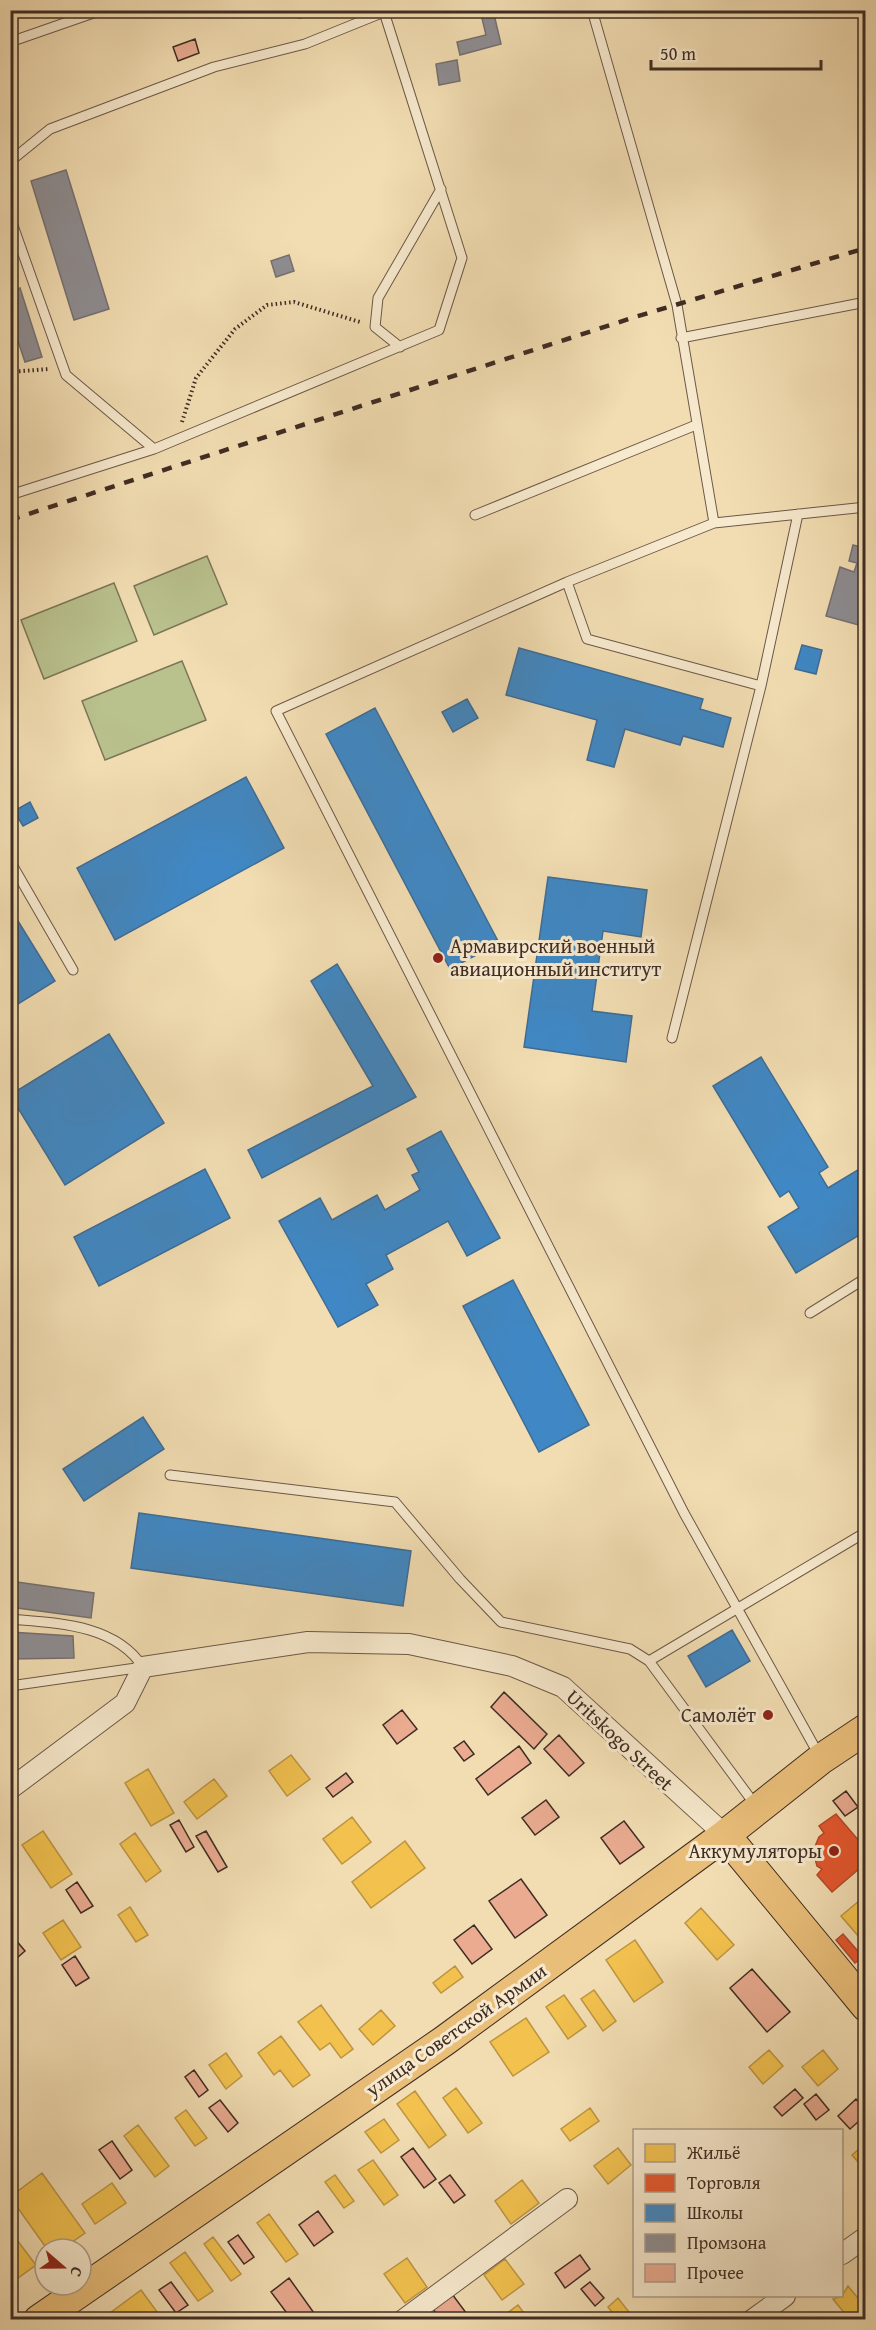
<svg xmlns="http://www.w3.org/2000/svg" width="876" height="2330" font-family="'Gentium Book Plus',serif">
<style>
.green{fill:#b9c18d;stroke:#7c7658;stroke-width:1.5}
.homes{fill:#f2c14e;stroke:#bc9441;stroke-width:1.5}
.shops{fill:#e4572e;stroke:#b24a2b;stroke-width:1.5}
.schools{fill:#3f88c5;stroke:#3f6c95;stroke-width:1.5}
.industry{fill:#8d8d92;stroke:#767071;stroke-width:1.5}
.building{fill:#eaab91;stroke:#3f2c24;stroke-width:1.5}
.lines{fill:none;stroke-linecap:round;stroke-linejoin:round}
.service-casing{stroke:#6c5848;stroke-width:11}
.minor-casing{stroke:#6c5848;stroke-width:22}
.primary-casing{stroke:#3f2c24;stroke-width:32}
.path{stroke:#3f2c24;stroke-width:4;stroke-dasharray:1.5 3;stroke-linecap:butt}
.service{stroke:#f7e9cd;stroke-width:9}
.minor{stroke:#f7e9cd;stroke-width:20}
.primary{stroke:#e9be79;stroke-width:30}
.rail{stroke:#3f2c24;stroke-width:4.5;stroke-dasharray:10 10;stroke-linecap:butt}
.poi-dot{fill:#8f2418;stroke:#f7e9cd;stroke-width:2}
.labels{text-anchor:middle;stroke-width:6;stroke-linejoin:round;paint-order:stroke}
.poi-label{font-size:20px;fill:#3f2c24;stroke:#f7e9cd;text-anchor:end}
.street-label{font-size:20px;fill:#3f2c24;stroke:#f7e9cd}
</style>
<rect width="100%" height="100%" fill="#f2ddb2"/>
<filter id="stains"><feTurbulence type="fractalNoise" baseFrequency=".00333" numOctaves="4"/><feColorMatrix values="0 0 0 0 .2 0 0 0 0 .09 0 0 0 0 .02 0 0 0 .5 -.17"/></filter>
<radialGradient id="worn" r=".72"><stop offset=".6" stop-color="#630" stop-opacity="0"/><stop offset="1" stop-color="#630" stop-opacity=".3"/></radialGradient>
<!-- green -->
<path class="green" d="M 207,556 L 227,604 L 154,635 L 134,586 Z
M 114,583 L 137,641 L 44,679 L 21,620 Z
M 182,661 L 206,720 L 105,760 L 82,701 Z"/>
<!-- homes -->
<path class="homes" d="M 291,1755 L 310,1779 L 287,1796 L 269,1771 Z
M 148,1769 L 174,1813 L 151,1826 L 125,1783 Z
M 214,1779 L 227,1796 L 197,1819 L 184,1802 Z
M 352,1817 L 371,1842 L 342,1864 L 323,1839 Z
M 43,1831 L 72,1874 L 51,1888 L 22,1845 Z
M 135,1833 L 161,1871 L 146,1882 L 120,1844 Z
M 405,1841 L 425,1868 L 371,1908 L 352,1882 Z
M 866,1895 L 866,1945 L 841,1916 Z
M 130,1907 L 148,1935 L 136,1942 L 118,1915 Z
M 701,1908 L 734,1945 L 717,1960 L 685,1923 Z
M 63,1920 L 81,1947 L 61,1960 L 43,1933 Z
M 635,1940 L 663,1982 L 634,2002 L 606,1960 Z
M 455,1966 L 463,1977 L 441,1993 L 433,1983 Z
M 594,1990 L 616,2021 L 603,2031 L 581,1999 Z
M 564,1995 L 586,2026 L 568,2039 L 546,2007 Z
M 321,2005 L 353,2049 L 341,2058 L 330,2043 L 320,2050 L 298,2022 Z
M 381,2010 L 395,2026 L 373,2045 L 359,2029 Z
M 526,2018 L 549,2052 L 513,2076 L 490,2042 Z
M 281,2036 L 310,2075 L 293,2087 L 280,2070 L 274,2075 L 258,2053 Z
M 769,2050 L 783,2066 L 763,2084 L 749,2067 Z
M 823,2050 L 838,2069 L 818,2086 L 802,2067 Z
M 226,2053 L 242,2076 L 226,2089 L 209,2065 Z
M 456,2088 L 482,2123 L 468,2133 L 443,2098 Z
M 415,2091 L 446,2135 L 429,2148 L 397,2104 Z
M 590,2108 L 599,2121 L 570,2141 L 561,2129 Z
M 186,2110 L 207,2138 L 195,2146 L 175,2118 Z
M 384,2119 L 399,2140 L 381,2153 L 365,2132 Z
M 138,2125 L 169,2166 L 155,2177 L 124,2136 Z
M 866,2143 L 866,2171 L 852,2155 Z
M 618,2148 L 631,2165 L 608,2184 L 594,2166 Z
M 373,2160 L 398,2195 L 384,2205 L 358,2170 Z
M 42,2173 L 85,2233 L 62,2249 L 47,2249 L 10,2197 Z
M 335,2175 L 354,2201 L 344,2208 L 325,2182 Z
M 522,2180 L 539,2203 L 511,2224 L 495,2201 Z
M 112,2183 L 126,2203 L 95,2224 L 82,2204 Z
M 269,2214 L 298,2254 L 286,2262 L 257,2223 Z
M 213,2237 L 241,2274 L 231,2281 L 204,2244 Z
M 17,2240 L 36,2265 L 14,2281 L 10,2276 L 10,2245 Z
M 185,2252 L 213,2291 L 198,2301 L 170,2263 Z
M 407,2258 L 427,2287 L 405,2303 L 384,2274 Z
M 505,2259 L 524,2284 L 502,2300 L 484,2275 Z
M 848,2286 L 866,2308 L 866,2320 L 850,2320 L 833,2299 L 842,2296 Z
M 141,2290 L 163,2320 L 115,2320 L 110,2313 Z
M 618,2298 L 632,2316 L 628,2320 L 618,2320 L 608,2307 Z
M 518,2305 L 529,2320 L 498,2320 Z"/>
<!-- shops -->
<path class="shops" d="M 836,1814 L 866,1849 L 866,1863 L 832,1892 L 817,1875 L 822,1869 L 817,1866 L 813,1851 L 819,1837 L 824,1833 L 819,1826 Z
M 843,1934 L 863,1957 L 855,1963 L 836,1940 Z"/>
<!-- schools -->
<path class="schools" d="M 802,645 L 822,650 L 816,674 L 795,669 Z
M 519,648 L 703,699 L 700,709 L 731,718 L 723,747 L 683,736 L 680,745 L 625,729 L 614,767 L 587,760 L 597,720 L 506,695 Z
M 467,699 L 478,718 L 453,732 L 442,712 Z
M 375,708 L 499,943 L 450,969 L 326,734 Z
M 246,777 L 284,848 L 115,940 L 77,868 Z
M 30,802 L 38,818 L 23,826 L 14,811 Z
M 548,877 L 647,890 L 641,937 L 603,931 L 592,1011 L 632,1016 L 626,1062 L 524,1047 Z
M 18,921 L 55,981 L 10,1009 L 10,926 Z
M 337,964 L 416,1097 L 262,1178 L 248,1150 L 373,1086 L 311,981 Z
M 109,1034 L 164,1123 L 65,1185 L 10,1095 Z
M 761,1057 L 828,1167 L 819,1173 L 828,1188 L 866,1165 L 866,1231 L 796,1273 L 768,1227 L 799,1208 L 789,1191 L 780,1197 L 713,1086 Z
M 441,1131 L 500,1238 L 467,1256 L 448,1221 L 386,1255 L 393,1269 L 366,1284 L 378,1305 L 338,1327 L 279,1221 L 320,1198 L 332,1220 L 377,1195 L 385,1210 L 420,1190 L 412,1175 L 419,1172 L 407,1149 Z
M 205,1169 L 230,1218 L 99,1286 L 74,1237 Z
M 513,1280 L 589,1425 L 539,1452 L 463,1306 Z
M 143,1417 L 164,1449 L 84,1501 L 63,1469 Z
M 139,1513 L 411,1551 L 403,1606 L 131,1568 Z
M 732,1630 L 750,1661 L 706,1687 L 688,1656 Z"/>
<!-- industry -->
<path class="industry" d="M 298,10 L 313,10 L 314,15 L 299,18 Z
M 480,10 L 493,10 L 501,44 L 460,55 L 457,42 L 486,35 Z
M 457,60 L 460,81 L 439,85 L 436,64 Z
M 66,170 L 109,309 L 74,320 L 31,181 Z
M 289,255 L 294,271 L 276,277 L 271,261 Z
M 20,288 L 42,357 L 25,362 L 10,317 L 10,291 Z
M 853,545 L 866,548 L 866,627 L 826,616 L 840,567 L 854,572 L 857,563 L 849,561 Z
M 10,1581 L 94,1593 L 91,1618 L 10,1607 Z
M 10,1632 L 73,1636 L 74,1658 L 10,1659 Z"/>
<!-- building -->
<path class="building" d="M 195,39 L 199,53 L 178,61 L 173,47 Z
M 504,1692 L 547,1734 L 534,1749 L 491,1707 Z
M 402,1710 L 417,1729 L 397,1744 L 383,1725 Z
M 559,1735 L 584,1763 L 569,1776 L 544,1749 Z
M 464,1741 L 474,1754 L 464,1761 L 454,1748 Z
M 519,1746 L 531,1763 L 488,1795 L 476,1779 Z
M 346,1773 L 353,1782 L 333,1797 L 326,1788 Z
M 846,1791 L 858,1807 L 845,1816 L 833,1801 Z
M 546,1800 L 559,1817 L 535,1835 L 522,1818 Z
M 179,1820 L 194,1847 L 186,1852 L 170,1825 Z
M 624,1821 L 644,1847 L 620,1864 L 601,1838 Z
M 206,1831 L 227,1867 L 218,1872 L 196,1836 Z
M 521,1879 L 547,1915 L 515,1938 L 489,1901 Z
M 77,1882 L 93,1906 L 81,1913 L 66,1890 Z
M 474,1925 L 492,1949 L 472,1964 L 454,1940 Z
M 15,1939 L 25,1951 L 10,1964 L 10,1943 Z
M 75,1956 L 89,1978 L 76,1986 L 62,1965 Z
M 752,1969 L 790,2012 L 767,2032 L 730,1988 Z
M 194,2070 L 208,2090 L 199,2097 L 185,2077 Z
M 795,2089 L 803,2098 L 782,2116 L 774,2107 Z
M 816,2094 L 829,2110 L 816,2120 L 804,2104 Z
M 856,2099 L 866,2109 L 866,2115 L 850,2129 L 838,2116 Z
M 220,2100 L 238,2123 L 228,2132 L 209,2108 Z
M 112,2141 L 132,2170 L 120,2179 L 99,2150 Z
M 413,2148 L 436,2179 L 424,2188 L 401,2157 Z
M 450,2175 L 465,2195 L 454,2203 L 439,2183 Z
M 318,2211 L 333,2232 L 314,2246 L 299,2225 Z
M 238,2235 L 254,2257 L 244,2264 L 228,2242 Z
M 580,2255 L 590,2269 L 565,2288 L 555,2273 Z
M 289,2278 L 319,2320 L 292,2320 L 271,2292 Z
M 171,2282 L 188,2305 L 176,2313 L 159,2290 Z
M 590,2282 L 604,2298 L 595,2306 L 581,2289 Z
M 449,2290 L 467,2314 L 459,2320 L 441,2320 L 430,2305 Z"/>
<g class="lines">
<!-- service casing -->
<g class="service-casing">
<path id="service" d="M 592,10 L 677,305 L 714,523 L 567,582 L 276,711 L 684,1513 L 819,1755
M 10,42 L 102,10
M 10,175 L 13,159 L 50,129 L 214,67 L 305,44 L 384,12 L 462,258 L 439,330 L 154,449 L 10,495
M 10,217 L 66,375 L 154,449
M 681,338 L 866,302
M 400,347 L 375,327 L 378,298 L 441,189
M 475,515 L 696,425
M 714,523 L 866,507
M 567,582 L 587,639 L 761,686
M 10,861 L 73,970
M 672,1038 L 761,686 L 798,514
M 810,1313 L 866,1278
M 170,1475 L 395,1502 L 460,1579 L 501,1622 L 630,1649 L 649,1661 L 756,1806
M 10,1619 C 57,1623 115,1624 143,1667 L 10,1686
M 649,1661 L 866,1532"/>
</g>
<!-- minor casing -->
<g class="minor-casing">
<path id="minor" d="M 10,1789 L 125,1703 L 143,1667 L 308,1642 L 409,1644 L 512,1666 L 563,1687 L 725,1835
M 842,2254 L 866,2237
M 403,2320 L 567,2199
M 752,2320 L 785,2296"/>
</g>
<!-- primary casing -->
<g class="primary-casing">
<path id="primary" d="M 725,1835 L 866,2006
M 39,2320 L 444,2041 L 725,1835 L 821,1759 L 866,1729"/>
</g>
<!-- path -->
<path class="path" d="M 10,372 L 49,369
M 182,422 L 196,378 L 235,329 L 267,305 L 294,302 L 360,322"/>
<!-- service -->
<use href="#service" class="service"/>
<!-- minor -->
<use href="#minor" class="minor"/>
<!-- primary -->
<use href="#primary" class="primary"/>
<!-- rail -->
<path class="rail" d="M 10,520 L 635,317 L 866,248"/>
</g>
<!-- markers -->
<g class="poi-dot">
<circle cx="438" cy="958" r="6"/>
<circle cx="768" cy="1715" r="6"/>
<circle cx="834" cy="1851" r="6"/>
</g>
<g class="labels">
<!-- poi labels -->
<g class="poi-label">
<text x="450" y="953" text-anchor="start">Армавирский военный<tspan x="450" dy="23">авиационный институт</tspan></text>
<text x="756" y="1722">Самолёт</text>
<text x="822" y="1858">Аккумуляторы</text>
</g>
<!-- street labels -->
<g class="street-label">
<text transform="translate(620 1740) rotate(43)" y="7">Uritskogo Street</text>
<text transform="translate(456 2030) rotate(-35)" y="7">улица Советской Армии</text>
</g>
</g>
<!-- margin -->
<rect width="876" height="2330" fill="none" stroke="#f2ddb2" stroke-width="36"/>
<rect x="12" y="12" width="852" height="2306" fill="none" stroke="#3f2c24" stroke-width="3"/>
<rect x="18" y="18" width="840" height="2294" fill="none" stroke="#3f2c24" stroke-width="1.5"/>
<!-- legend -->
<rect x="633" y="2129" width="210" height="168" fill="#f7e9cd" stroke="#ad9d89" stroke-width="1.5"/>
<rect x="645" y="2144" width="30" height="18" fill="#f2c14e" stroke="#ad9d89" stroke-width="1.5"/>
<text x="687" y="2159" font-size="18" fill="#3f2c24">Жильё</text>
<rect x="645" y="2174" width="30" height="18" fill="#e4572e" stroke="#ad9d89" stroke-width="1.5"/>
<text x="687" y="2189" font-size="18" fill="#3f2c24">Торговля</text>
<rect x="645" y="2204" width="30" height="18" fill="#3f88c5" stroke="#ad9d89" stroke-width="1.5"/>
<text x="687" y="2219" font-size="18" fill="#3f2c24">Школы</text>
<rect x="645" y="2234" width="30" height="18" fill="#8d8d92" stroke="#ad9d89" stroke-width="1.5"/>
<text x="687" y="2249" font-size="18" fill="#3f2c24">Промзона</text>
<rect x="645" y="2264" width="30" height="18" fill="#eaab91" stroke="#ad9d89" stroke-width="1.5"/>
<text x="687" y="2279" font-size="18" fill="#3f2c24">Прочее</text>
<!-- north arrow -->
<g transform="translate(63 2267) rotate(110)"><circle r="28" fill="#f7e9cd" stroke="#ad9d89" stroke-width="1.5"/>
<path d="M0-4.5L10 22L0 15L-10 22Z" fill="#8f2418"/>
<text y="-9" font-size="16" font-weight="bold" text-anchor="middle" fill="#3f2c24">С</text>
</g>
<!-- scale -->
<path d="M651 60v9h170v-9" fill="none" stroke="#3f2c24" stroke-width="3"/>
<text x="660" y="60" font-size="18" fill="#3f2c24" stroke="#f7e9cd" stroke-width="4.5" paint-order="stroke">50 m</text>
<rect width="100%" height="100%" filter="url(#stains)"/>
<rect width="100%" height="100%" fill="url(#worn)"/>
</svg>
